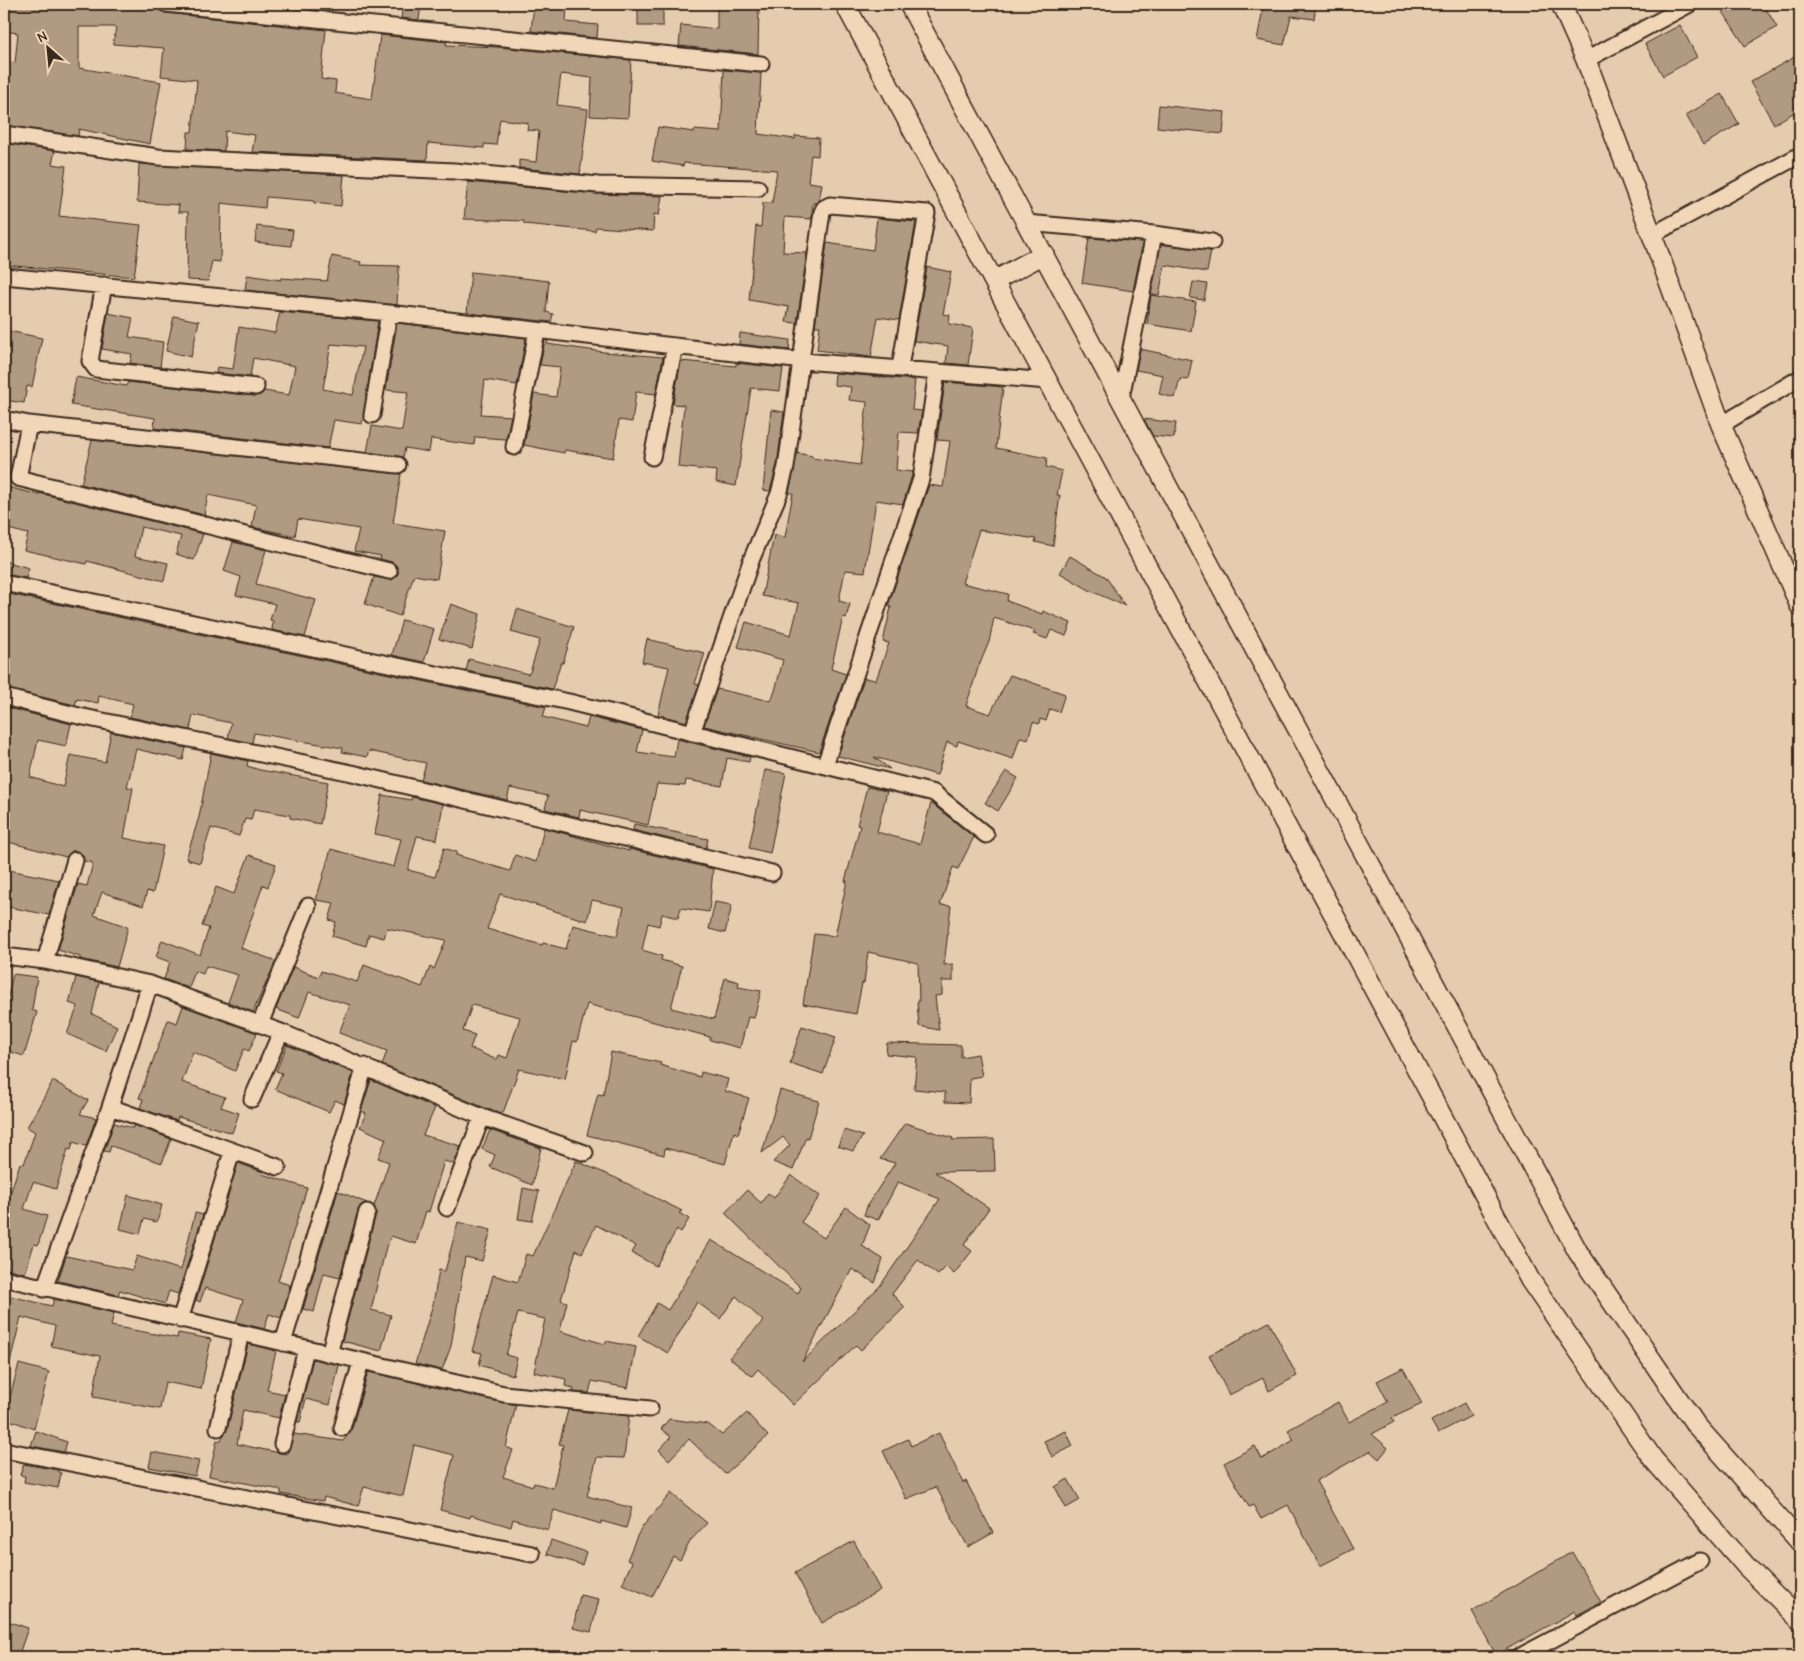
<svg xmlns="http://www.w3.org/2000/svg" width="1804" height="1661" font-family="'Comic Neue',sans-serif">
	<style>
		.building { fill: #b19a82; stroke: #3b2a1e; fill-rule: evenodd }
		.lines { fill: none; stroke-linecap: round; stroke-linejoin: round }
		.minor-casing { stroke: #3b2a1e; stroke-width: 19 }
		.tertiary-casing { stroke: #3b2a1e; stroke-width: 22 }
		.minor { stroke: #f1d6b8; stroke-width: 15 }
		.tertiary { stroke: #f1d6b8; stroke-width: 19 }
	</style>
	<rect width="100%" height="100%" fill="#e6ccaf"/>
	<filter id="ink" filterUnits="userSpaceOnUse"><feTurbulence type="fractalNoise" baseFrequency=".02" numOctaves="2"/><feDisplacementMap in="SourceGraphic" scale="10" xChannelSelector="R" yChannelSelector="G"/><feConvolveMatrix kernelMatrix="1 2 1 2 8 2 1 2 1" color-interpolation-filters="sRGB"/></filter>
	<g filter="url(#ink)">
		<!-- building -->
		<path class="building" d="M4,4H102V6L159,9L165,13L326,30L321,79L336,81L335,93L372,99L380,35L447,42L446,45L498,47L631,60L628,118L590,116L592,78L561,74L557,105L588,109L580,174L519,168V160L536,162L539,131L527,130L528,123L500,119L496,145L484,144V148L428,143L427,160L252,152L255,135L225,131L224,151L187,149L188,132H192L197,80L161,76L164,48L113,44L116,27H79V68L161,82L150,144L79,129L78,136L4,125V61L15,63L18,33L4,31Z
			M314,4H329L328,11L314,9Z
			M403,4H421L419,20L401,18Z
			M534,4H567L566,22L598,25L597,38L531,31Z
			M638,4H663V26H638Z
			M717,4H759L758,54L679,46L681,25L717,29Z
			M1264,4H1316L1314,19L1291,16L1284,45L1257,40Z
			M1718,4H1763L1777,27L1745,46Z
			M1680,25L1697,57L1663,76L1645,44Z
			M1800,54V109L1774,124L1750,82Z
			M724,70L761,73L758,134L795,139V136L819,138L818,156L811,155L808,182L822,184L819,200L816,203H813L811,219L785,217L783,252L807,253L797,323L786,322L789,307L749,300L756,226L761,227L763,203H772L777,170L684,163L683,166L652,161L658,127L694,132V130L721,132Z
			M1722,94L1739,124L1703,145L1686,115Z
			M1159,105L1225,112L1223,134L1157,127Z
			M4,143L55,151L52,164L66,166L59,216L141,225L134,277L4,265Z
			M139,164L344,175L341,206L314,203V201L266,197L265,208L221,203L220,262L212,261L208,281L187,280L188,212H178L179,205L137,202Z
			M468,182L597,194L662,196L659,215L654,214L653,231L596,227L595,231L524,224V221L464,219Z
			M877,218L916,222L899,320L878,317L871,357L817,350L820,326H815L827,243L873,250Z
			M257,226L293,230L291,246L255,242Z
			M1089,238L1143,242L1133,291L1082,283Z
			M1161,244L1211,251L1207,272L1165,265L1159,295L1151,294Z
			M332,256L361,262L360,265L399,266L397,305L245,290L247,275L281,280V278L327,281Z
			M927,267L951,272L943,314L950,315L949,324L973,328L968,365L946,363L948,346L914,341Z
			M471,272L549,281L546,312L553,314L551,322L467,313Z
			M1193,282L1207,284L1204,300L1190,298Z
			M1151,295L1196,302L1191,331L1147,324Z
			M280,312L378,321L362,424L334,420L328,448L154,428L155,418L71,405L76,377L126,386L128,382L255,396L264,391L289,395L295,366L253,358L250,377L216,373L217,367L233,369L239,327L275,333ZM331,344L363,347L353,395L323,389Z
			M108,313L133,318L129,337L163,342L160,367L130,363L132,354L102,349Z
			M174,316L199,321L191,357L166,351Z
			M397,323L526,338L517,385L485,380L481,414L511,416L506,439L475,437L474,445L431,439L429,452L405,448L403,457L367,452L372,426L402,431L408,392L386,390Z
			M4,330L42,338L32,387L27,386L24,403L4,400Z
			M740,333L790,340L789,350L739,344Z
			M545,340L548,341L547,344L604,352L663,357L656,394L636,392L632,422L619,420L613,458L565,450L564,453L524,445L534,394L556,397L560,367L540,365Z
			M1140,349L1192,360L1188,380L1180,379L1175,398L1159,394L1163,375L1136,370Z
			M681,361L736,366V363L783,368L780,391L751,388L736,486L716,482L717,471L678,467L684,405L673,404Z
			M835,373L915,380L912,410L922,411L918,433L899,432L896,470L913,472L903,504L876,500L865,572L845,570L839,601L850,604L846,618L843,617L831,669L846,674L819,752L704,726L717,689L771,701L775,691L783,660L738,647L746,622L791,635L799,603L762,596L774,535L785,537L793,493H789L797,453L812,456V458L860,465L867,402L849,400L851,387L834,385Z
			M945,382L1003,387L996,448L1047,458L1046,467L1062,471L1057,495H1060L1053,546L1035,542L1036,539L979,530L962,583L1008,594L1007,601L1042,614L1043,611L1071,623L1066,636L1051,630L1047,639L1033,634L1035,631L994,618L989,642L978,668L966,706L990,714L1010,675L1065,694L1059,712L1050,709L1046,721L1040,719L1039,724L1033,722L1028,739L1020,737L1013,759L958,741L957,746L947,742L937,775L874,757L890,769L838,756L864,678L876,680L889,643L883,642L891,607L888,606L929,485L943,487L950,441L937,440Z
			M771,410L784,412L777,465L770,491L763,490Z
			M1144,419L1176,423L1174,438L1153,436Z
			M92,440L401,474L393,523L445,531L437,579L414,575L400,616L365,604L374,577L392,580L398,574V569L392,562L380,559L381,556L354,551L359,529L298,519L295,536L252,527L256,505L208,495L204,515L81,484Z
			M4,486L39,495V493L203,534L194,560L176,554L181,536L141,527L135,556L168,563L164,581L87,561L86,564L24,550L28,534L4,528Z
			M233,542L266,550L256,584L316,600L305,637L272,630L273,621L270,620L275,604L236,595L241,577L224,571Z
			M1070,556L1106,577L1125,606L1091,591L1060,573Z
			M4,561L29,568L26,578L4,574Z
			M4,593L546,707L543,717L586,728L589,717L642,730L637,752L674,757L677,739L750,757L749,762L727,758L722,786L686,780L685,786L657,784L648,825L580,810L579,817L545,809L548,796L510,788L507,800L421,780L426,763L369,751L367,757L342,752L343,748L254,733L252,743L228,738L231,723L193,715L190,730L130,717L133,704L99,696L98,703L77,699L75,705L4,688Z
			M451,604L480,614L472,649L439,639Z
			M517,609L574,627L563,663H561L552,689L466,671L469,659L528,674L530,672L540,640L511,632Z
			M402,620L434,629L424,662L392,655Z
			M647,639L705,653L695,684L699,685L686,722L658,715L669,667L642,662Z
			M4,707L71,724L66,746L38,740L30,777L63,787L70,755L105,762L111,732L186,748L183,760L136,749L127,787L133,788L124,838L163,846L153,893L147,891L143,906L102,892L94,915L128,927L117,967L80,959V957L58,950L78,884L87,886L93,863L84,861L82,854L77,851H72L66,857L4,841L8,821L4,820V795L8,780L4,779Z
			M211,753L248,761L247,766L260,770L328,782L320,824L290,818V815L254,809L251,820L245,819L239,836L211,828L200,863L186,859L199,817Z
			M765,770L786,773L770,853L749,848Z
			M1006,771L1018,778L998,811L985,803Z
			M867,787L887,791L877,832L920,844L931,803L974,837L958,869L953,867L940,905L951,906L944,965L953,964V981H942V995L935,996L939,1030L919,1026L917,1002H919L918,963L868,952L864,983H862L856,1014L803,1004L814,934L835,936L847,881H845L860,826L857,825Z
			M382,795L411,800L412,797L443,804L437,840L417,836L408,870L435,877L444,848L457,852L456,855L510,871L515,855L536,862L544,828L629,851V849L713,869L709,912L681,908L678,918L662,914L659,926L648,923L642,950L662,956L661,960L682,966L671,1008L714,1019L725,978L739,982L738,987L761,991L754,1018L748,1017L740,1048L710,1040V1037L587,1004L577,1042L573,1041L565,1079L519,1069L503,1113L485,1108L382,1065L387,1051L339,1033L350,1005L309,992L299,1018L276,1009L293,967L319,977L321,971L357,982L364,965L422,987L430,967L434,969L446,940L387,928L384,938L369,934L366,946L332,936L336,922L329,920L334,903L316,900L331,849L394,867L401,839L375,834ZM500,894L587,921L592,900L624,907L617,936L573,925L566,949L543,943L542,945L487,929ZM472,1005L520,1017L507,1058L499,1055L497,1060L470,1048L475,1035L463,1031Z
			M634,824L708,839L706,848L633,830Z
			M249,855L276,864L268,887L263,885L241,948L276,961L253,1012L228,1002L238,975L206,966L203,974L195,971L189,988L164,979L170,962L156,957L162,940L200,955L209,928L202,926L216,887L234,894Z
			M4,869L59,880L49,915L4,906Z
			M715,902L732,905L725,933L709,929Z
			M13,974L37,977L32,1010L37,1012L24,1056L4,1050V1014Z
			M76,977L99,982L92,1014L117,1026L106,1051L67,1034L78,1006L69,1003Z
			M183,1006L257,1033L249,1051L244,1049L235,1071L193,1052L182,1082L225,1097L221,1107L239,1113L232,1133L178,1117L177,1121L140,1108L143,1099L139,1098L168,1020L177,1023Z
			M802,1026L836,1037L823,1074L790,1063Z
			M887,1043L961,1045V1057L978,1054L982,1076L970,1078L969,1103L945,1102V1092L914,1089L917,1057L886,1054Z
			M287,1045L353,1073L344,1104L335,1100L329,1112L275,1089L282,1073L276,1071Z
			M611,1052L661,1063L660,1065L700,1077L701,1072L728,1079L725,1091L749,1098L738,1134L734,1132L725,1164L665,1148L664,1155L587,1135L598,1094L603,1095Z
			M371,1080L435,1108L423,1135L461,1146L454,1164L444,1161L429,1212L426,1211L416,1244L391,1236L386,1247L371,1310L391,1315L381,1351L342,1341L376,1214L374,1206L389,1162L378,1158L386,1139L360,1127L366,1113L361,1111Z
			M53,1081L88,1100L80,1114L96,1118L86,1146L73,1142L71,1150L68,1149L56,1189L33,1182L24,1209L47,1216L38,1245L34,1244L25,1273L4,1268V1213L20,1163L24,1164L35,1132L27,1127Z
			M780,1090L819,1101L808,1138L806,1137L793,1170L773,1162L790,1145L783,1137L762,1153Z
			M114,1123L133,1128L134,1125L171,1139L162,1163L111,1146L109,1152L104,1151Z
			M905,1123L953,1138L952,1140L994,1139L995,1171L935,1172L989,1208L964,1245L972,1251L954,1274L946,1267L938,1275L918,1260L892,1294L905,1307L861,1350L856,1345L793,1405L758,1369L752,1376L729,1358L763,1321L736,1296L720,1319L697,1302L668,1353L638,1336L657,1303L668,1310L711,1240L798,1293L801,1288L725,1213L747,1190L761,1203L768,1193L774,1198L791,1175L820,1196L801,1222L824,1238L846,1207L870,1225L862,1246L883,1259L875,1283L852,1269L802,1362L880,1286L940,1199L898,1182L878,1220L864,1215L868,1204L895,1163L880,1159Z
			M490,1130L541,1148L532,1185L490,1167L495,1155L482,1149Z
			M844,1130L863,1136L853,1151L838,1146Z
			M576,1161L616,1178L682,1211L679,1213L689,1219L681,1232L677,1229L656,1266L632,1253L636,1246L596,1225L582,1253L576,1250L561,1300L567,1302L560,1331L605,1344L606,1341L636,1347L628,1388L592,1381L589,1393L573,1392L574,1388L565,1386L566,1379L534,1372L545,1319L518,1313L506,1355L517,1358L513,1375L479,1365L482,1353L472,1351L493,1275L518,1282L526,1254L533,1256Z
			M238,1163L263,1172L262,1174L307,1188L278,1281L290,1285L281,1318L269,1314L264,1329L236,1322L243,1300L205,1288L200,1302L196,1300Z
			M523,1188L539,1191L532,1221L518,1219Z
			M338,1191L367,1203L361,1205L358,1210L340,1277L324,1273L314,1312L303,1309Z
			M128,1195L162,1205L157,1222L144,1219L140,1234L120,1229Z
			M195,1213L203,1215L178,1294L169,1291L165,1304L120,1290L118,1295L58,1281L66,1256L132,1270L137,1256L181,1270Z
			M458,1222L491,1230L482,1261L465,1257L451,1346L442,1370L415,1364L433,1304L439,1270L445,1271Z
			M10,1296L52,1306L54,1299L114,1313L111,1326L177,1338L178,1333L211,1339L201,1389L165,1382L160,1409L93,1397L100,1356L51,1346L55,1326L21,1317L9,1366L4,1365V1320Z
			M1269,1322L1297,1376L1269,1391L1263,1378L1229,1395L1209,1355L1242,1339L1241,1337Z
			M248,1344L276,1351L267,1390L285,1394L279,1418L243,1410L237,1444L280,1453L287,1454L294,1434L343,1441L351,1431L368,1372L516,1405L506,1447L513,1450L503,1477L533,1486L534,1483L553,1488L563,1445L559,1444L568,1410L629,1416L624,1458L597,1457L587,1496L632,1508L626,1528L601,1521V1524L554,1510L548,1530L513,1519L511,1527L471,1515L470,1518L440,1510L454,1455L414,1445L403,1496L364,1487L358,1506L324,1497L323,1501L281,1494V1490L209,1476L217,1440L220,1441L227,1430Z
			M313,1359L339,1365L330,1405L306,1399L300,1422H297Z
			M19,1364L49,1372L34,1429L4,1418Z
			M1403,1368L1422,1404L1392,1418L1394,1422L1372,1434L1388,1448L1379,1459L1370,1451L1316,1481L1353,1549L1320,1566L1288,1505L1261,1519L1253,1505L1249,1507L1224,1463L1255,1446L1262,1459L1294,1440L1288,1430L1338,1402L1349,1422L1388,1402L1377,1381Z
			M1464,1403L1471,1416L1438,1433L1431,1421Z
			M747,1413L768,1436L725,1474L689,1439L669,1460L659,1450L671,1437L661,1429L669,1419L708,1424L722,1435Z
			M36,1431L67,1442L64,1452L31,1446Z
			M1066,1431L1073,1446L1052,1457L1044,1441Z
			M939,1433L963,1483L966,1481L993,1533L968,1547L936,1487L906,1499L883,1451L908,1439L911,1446Z
			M152,1452L199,1461L195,1476L149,1467Z
			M24,1464L58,1470V1472L61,1473L58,1488L24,1482L25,1476L20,1475Z
			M1068,1479L1080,1500L1066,1508L1055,1487Z
			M671,1493L707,1523L691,1540L680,1560L673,1556L652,1597L622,1584L632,1562L627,1560L637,1536L643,1526Z
			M551,1540L586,1552L582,1565L547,1554Z
			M854,1541L880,1590L822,1623L795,1573Z
			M1572,1552L1601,1602L1577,1615L1575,1611L1496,1655L1472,1611Z
			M580,1595L599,1599L591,1632L573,1628Z
			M4,1620L28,1628L18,1657H4Z"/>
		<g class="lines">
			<defs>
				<path id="minor" d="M166,4L761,64
					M1586,60L1690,4
					M4,134L158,157L454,171L598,185L758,188
					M1026,223L1154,234L1212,242
					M1652,235L1800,155
					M4,276L389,313L803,361L1048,381
					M104,285L90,361L96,369L256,387
					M1121,398L1154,234
					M372,415L389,313
					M4,419L29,424L398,465
					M29,424L18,478L389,571
					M1721,425L1800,378
					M514,447L537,331
					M652,457L675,346
					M4,583L569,702L934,793L986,835
					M4,697L79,716L352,773L772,873
					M692,733L752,558L779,494L786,467L822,212L824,208L830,205L927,213L900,367
					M825,765L921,479L937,372
					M4,956L45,961L150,984L281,1032L482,1117L585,1153
					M45,961L75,860
					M260,1024L308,906
					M252,1099L281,1032
					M110,1107L278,1167
					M447,1208L482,1117
					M4,1278L504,1394L650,1409
					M44,1289L110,1107L150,984
					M180,1320L232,1152
					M283,1343L365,1066
					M329,1354L367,1212
					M218,1428L241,1334
					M342,1428L361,1362
					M282,1444L306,1349
					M4,1450L532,1554
					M1519,1657L1700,1561"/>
				<path id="tertiary" d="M845,4L1530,1280L1653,1459L1746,1566L1800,1620
					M909,4L1578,1252L1696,1425L1800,1542
					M1561,4L1586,60L1652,235L1721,425L1800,606
					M994,281L1044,254"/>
			</defs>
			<!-- minor casing -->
			<use href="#minor" class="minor-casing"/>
			<!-- tertiary casing -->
			<use href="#tertiary" class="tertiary-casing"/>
			<!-- minor -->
			<use href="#minor" class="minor"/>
			<!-- tertiary -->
			<use href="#tertiary" class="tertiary"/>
		</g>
	</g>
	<!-- margin -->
	<rect width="1804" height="1661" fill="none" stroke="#f1d6b8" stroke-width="20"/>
	<rect x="10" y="10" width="1784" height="1641" fill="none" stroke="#3b2a1e" stroke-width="2" filter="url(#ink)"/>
	<!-- north arrow -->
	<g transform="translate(48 48) rotate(333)" stroke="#f1d6b8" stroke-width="4" paint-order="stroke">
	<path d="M0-4L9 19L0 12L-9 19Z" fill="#3b2a1e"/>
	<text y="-8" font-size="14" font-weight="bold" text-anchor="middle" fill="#3b2a1e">N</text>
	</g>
</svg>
